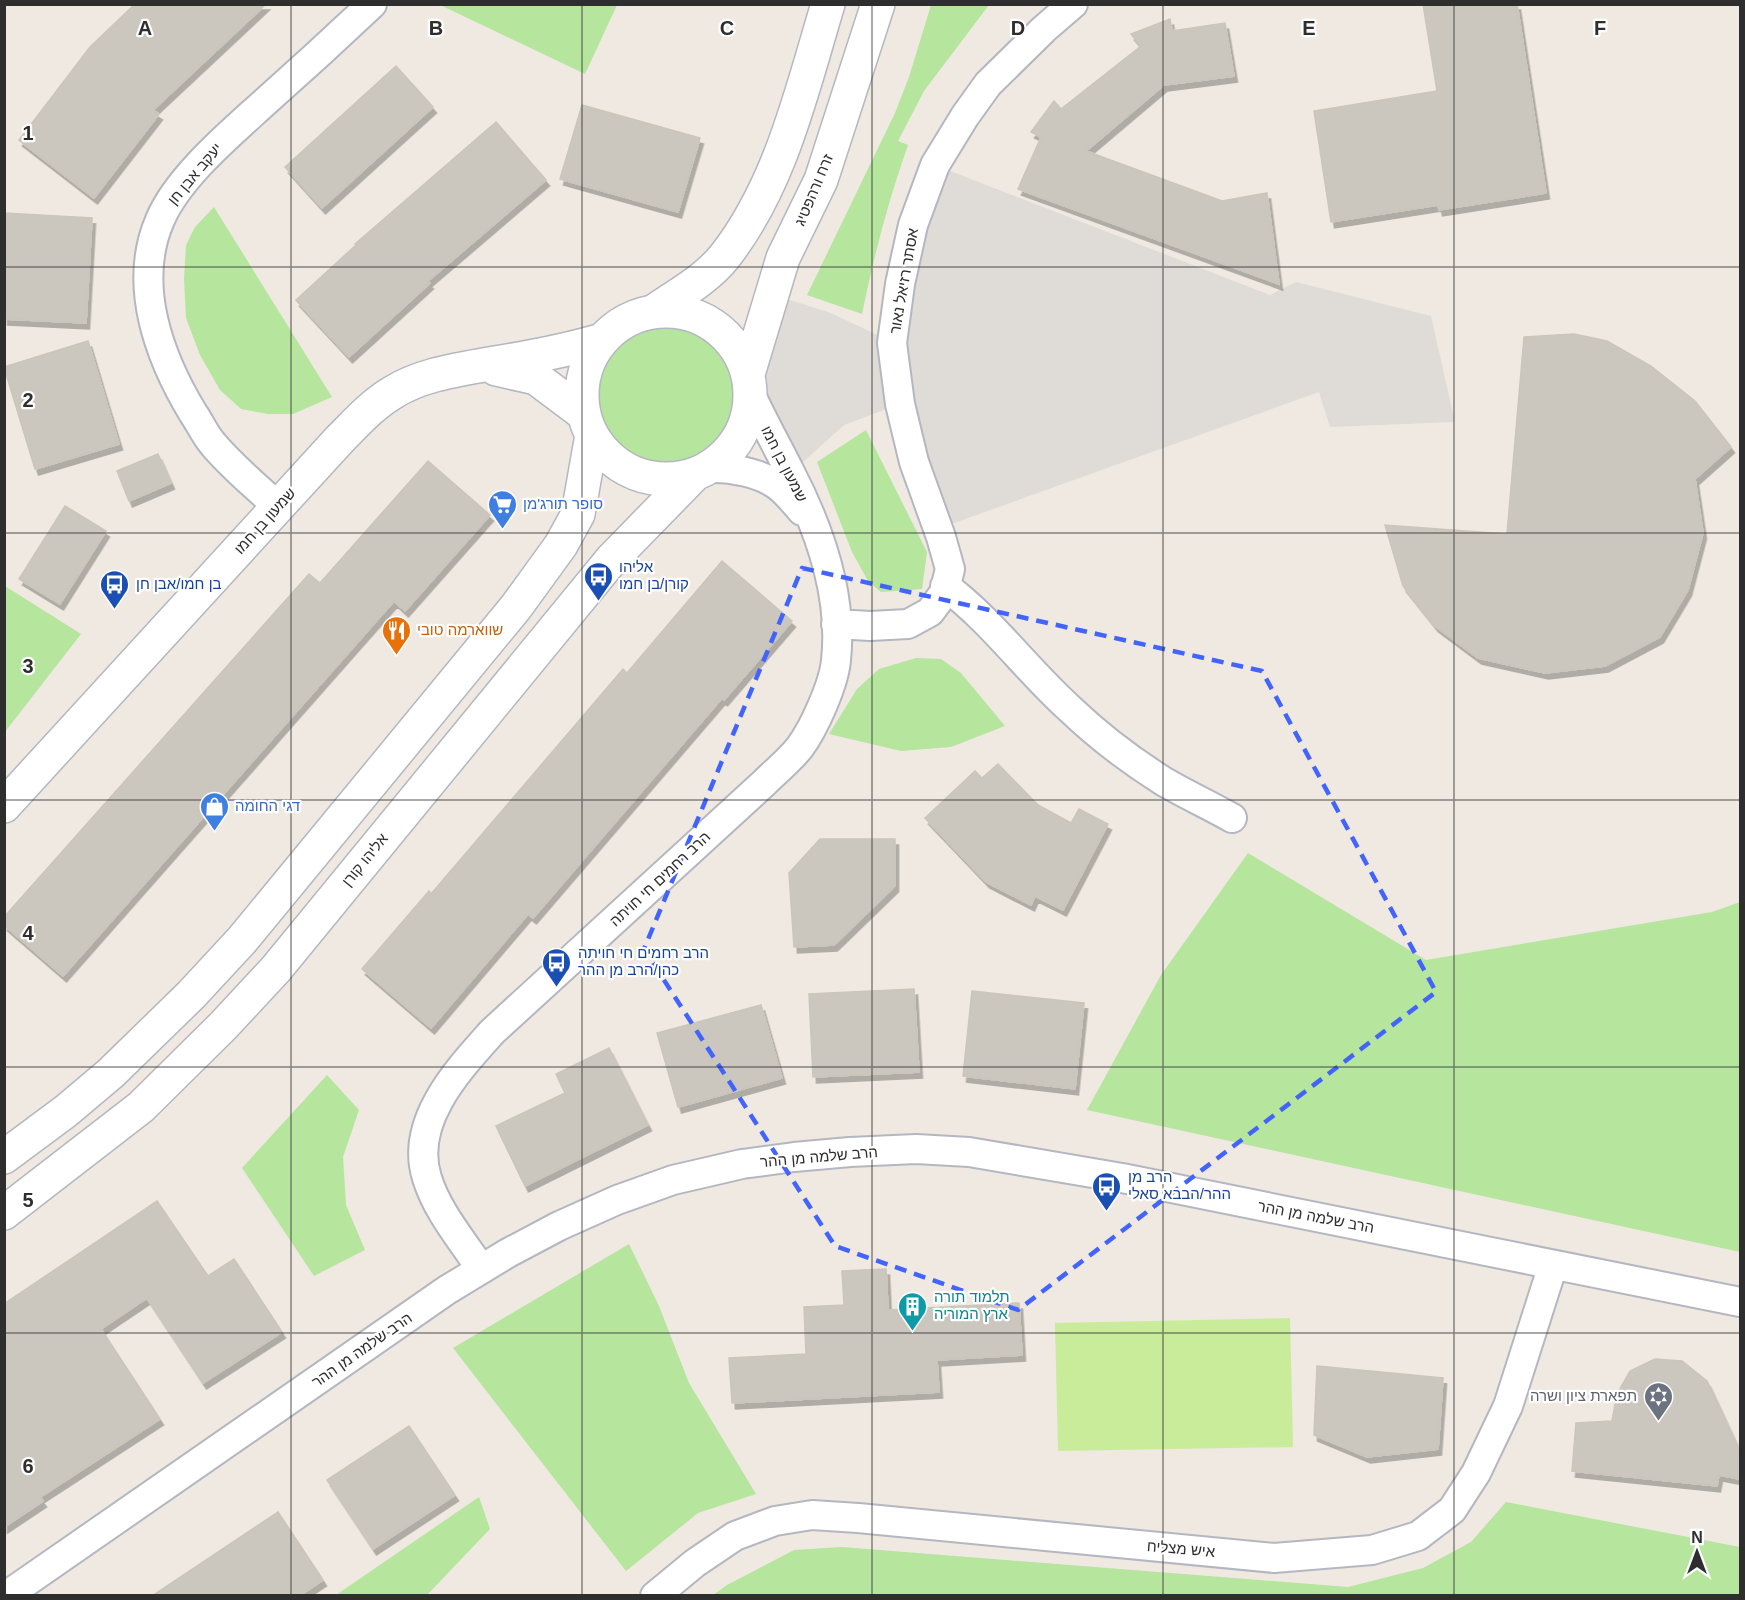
<svg xmlns="http://www.w3.org/2000/svg" width="1745" height="1600" font-family="Arial,'Noto Sans Hebrew',sans-serif">
	<style>
		.green { fill: #b6e59e }
		.pitch { fill: #c9ec9a }
		.plaza { fill: #dfdcd8 }
		.building { fill: #cbc7bf; stroke: #cbc5ba; stroke-width: 1.5; filter: url(#shadow) }
		.lines { fill: none; stroke-linecap: round; stroke-linejoin: round }
		.street-casing { stroke: #b4b7c1; stroke-width: 32 }
		.secondary-casing { stroke: #b4b7c1; stroke-width: 36 }
		.street { stroke: #fff; stroke-width: 28 }
		.secondary { stroke: #fff; stroke-width: 33 }
		.marked { fill: none; stroke: #4264fb; stroke-width: 4.5; stroke-dasharray: 12 8; stroke-linejoin: round }
		.grid { fill: none; stroke: #2e2e2e; stroke-width: 1.5; stroke-opacity: 0.55 }
		.labels { text-anchor: middle; stroke-width: 4.5; stroke-linejoin: round; paint-order: stroke }
		.street-label { font-size: 15px; fill: #2e2e2e; stroke: #fff }
		.shop-label { font-size: 15px; fill: #366cbe; stroke: #fff; text-anchor: start }
		.transit-label { font-size: 15px; fill: #164399; stroke: #fff; text-anchor: start }
		.food-label { font-size: 15px; fill: #c56008; stroke: #fff; text-anchor: start }
		.culture-label { font-size: 15px; fill: #0d838f; stroke: #fff; text-anchor: start }
		.worship-label { font-size: 15px; fill: #5b616d; stroke: #fff; text-anchor: end }
		.grid-label { font-size: 20px; text-anchor: middle; font-weight: bold; fill: #2e2e2e; stroke: #fff; stroke-width: 4.5; stroke-linejoin: round; paint-order: stroke }
	</style>
	<defs>
		<filter id="shadow"><feDropShadow dx="3.5" dy="6" stdDeviation="0" flood-color="#0004"/></filter>
	</defs>
	<rect width="100%" height="100%" fill="#efe9e1"/>
	<!-- green -->
	<path class="green" d="M440,5H617L585,74Z
		M931,5H989L924,91L898,141L908,145C888,201 874,256 862,314L807,295L895,113L909,77Z
		M214,207L332,397L293,414H268L241,409L220,390L200,355L186,318L184,279L186,245L195,227Z
		M597 395a69 69 0 1 1 138 0a69 69 0 1 1-138 0Z
		M866,430L927,552L922,589L881,592L868,581L852,552L817,462Z
		M5,586L81,634L5,732Z
		M916,658L941,659L961,673L1005,726L951,747L901,751L829,734L857,689L879,669Z
		M1248,853L1426,960L1712,912L1740,902V1252L1087,1110L1161,975Z
		M327,1075L359,1110L343,1157L346,1205L365,1250L314,1276L242,1168Z
		M629,1244L659,1306L689,1383L756,1494L698,1513L626,1571L453,1348Z
		M479,1497L490,1529L427,1595H336Z
		M1506,1502L1740,1547V1595H713L727,1585L794,1550L842,1547L1348,1587L1423,1568L1471,1542Z"/>
	<!-- pitch -->
	<path class="pitch" d="M1290,1318L1293,1447L1058,1451L1055,1323Z"/>
	<!-- plaza -->
	<path class="plaza" d="M935,165L1270,295L1296,282L1431,316L1455,422L1330,427L1319,392L946,526L900,404L844,425L791,473L751,395L771,294L831,313L892,342Z"/>
	<!-- building -->
	<path class="building" d="M135,4H266L153,110L159,114L94,198L19,140L90,47Z
		M1423,4H1517L1546,193L1439,210L1438,205L1331,222L1314,111L1437,91Z
		M1170,19L1172,31L1225,23L1234,76L1164,85L1086,151L1222,201L1267,193L1279,284L1018,189L1041,137L1031,132L1054,101L1061,109L1141,46L1131,34Z
		M396,66L433,107L322,208L285,167Z
		M582,105L700,138L678,212L560,179Z
		M496,122L546,180L428,281L430,283L349,357L296,300L356,245L355,244Z
		M4,213L92,218L86,323L4,319Z
		M1574,334L1607,341L1651,366L1695,401L1731,447L1695,479L1703,533L1688,590L1660,637L1605,666L1545,673L1478,658L1435,626L1403,586L1385,525L1507,534L1524,337Z
		M88,341L119,444L35,469L4,367Z
		M158,454L171,483L129,501L117,471Z
		M428,461L490,515L405,611L394,601L63,976L4,925V917L309,574L320,583Z
		M65,506L106,531L60,604L19,579Z
		M722,561L792,621L724,700L722,698L533,918L528,914L431,1028L362,969L429,891L431,894L623,669L627,673Z
		M998,764L1038,805L1071,823L1079,809L1108,824L1063,910L1035,896L1031,905L986,882L925,818L975,771L982,778Z
		M820,839H895V886L834,945L794,947L789,873Z
		M914,989L919,1072L813,1077L809,994Z
		M972,991L1084,1003L1075,1089L963,1076Z
		M761,1005L782,1078L678,1107L657,1033Z
		M609,1048L648,1125L525,1186L496,1126L565,1093L556,1074Z
		M157,1201L208,1276L234,1259L282,1332L203,1383L147,1298L101,1329L160,1419L40,1497L43,1501L4,1527V1304Z
		M886,1269L888,1310L1019,1303L1022,1355L937,1360L939,1392L732,1403L729,1358L806,1354L804,1307L844,1305L842,1271Z
		M1655,1359L1682,1361L1707,1381L1740,1452V1479L1719,1475L1717,1486L1572,1471L1576,1423L1612,1421L1617,1394L1630,1371Z
		M1317,1366L1443,1378L1438,1449L1367,1457L1314,1435Z
		M409,1426L455,1495L373,1549L327,1480Z
		M278,1512L323,1580L299,1596H152Z"/>
	<g class="lines">
		<defs>
			<path id="street" d="M709,468C730,467 761,473 778,486C787,493 795,503 802,511
				M278,507C256,486 232,467 213,444C205,435 200,423 193,413C159,357 132,284 160,220C178,177 231,133 265,102C301,70 337,37 372,4
				M945,586C990,619 1027,670 1069,708C1097,735 1130,760 1163,781C1185,794 1209,805 1232,818
				M836,624L870,626L908,624L930,612L944,593L950,569L941,537L914,462L900,404L892,343L900,284L913,225L935,165L965,116L988,84L1044,29L1073,4
				M481,1269C462,1240 437,1211 427,1178C409,1122 458,1070 492,1032L764,783C776,771 790,760 800,747C814,728 834,684 836,660C843,596 819,528 790,472C777,446 763,421 751,395
				M6,1596L447,1290L508,1253L559,1226L617,1200L673,1180L742,1164L794,1157L850,1152L916,1149L969,1152L1122,1178L1740,1302
				M655,1596L695,1563L735,1536L775,1521L812,1515L858,1518L1274,1558L1372,1550L1418,1536L1452,1510L1476,1473L1508,1406L1553,1265"/>
			<path id="secondary" d="M582 395a84 84 0 1 1 168 0a84 84 0 1 1-168 0Z
				M653,312C677,295 706,280 725,256C781,184 802,90 828,4
				M496,369L536,378L584,414
				M748,374L783,258L821,180L878,4
				M4,806L340,439C356,423 372,405 392,393C420,375 456,370 489,364C527,358 565,351 602,340
				M4,1157L66,1111L111,1073L191,995L242,940L516,607L561,545L578,514L592,435
				M4,1213L141,1107L223,1026L276,969L612,559L694,475"/>
		</defs>
		<!-- street casing -->
		<use href="#street" class="street-casing"/>
		<!-- secondary casing -->
		<use href="#secondary" class="secondary-casing"/>
		<!-- street -->
		<use href="#street" class="street"/>
		<!-- secondary -->
		<use href="#secondary" class="secondary"/>
	</g>
	<!-- marked area -->
	<path class="marked" d="M802,568L1262,671L1436,992L1018,1310L835,1246L644,949Z"/>
	<!-- grid -->
	<path class="grid" d="M291,4V1596M582,4V1596M872,4V1596M1163,4V1596M1454,4V1596M4,267H1740M4,533H1740M4,800H1740M4,1067H1740M4,1333H1740"/>
	<!-- icons -->
	<defs>
		<symbol id="supermarket-pin" viewBox="-11 -11 22 30"><path d="M0 17L-7.5 6A9.5 9.5 0 1 1 7.5 6Z" fill="#3f7fe0" stroke="#fff"/><path d="M-6-5.5h2.5l.6 2H6L4.5 2H-2.5L-4.4-4H-6ZM-1.5 3.2a1.3 1.3 0 1 0 .1 0ZM3 3.2a1.3 1.3 0 1 0 .1 0Z" fill="#fff"/></symbol>
		<symbol id="bus-pin" viewBox="-11 -11 22 30"><path d="M0 17L-7.5 6A9.5 9.5 0 1 1 7.5 6Z" fill="#1a4fb4" stroke="#fff"/><path d="M-5-6H5V4H4V6H2V4H-2V6H-4V4H-5ZM-3.5-4V0h7V-4ZM-3.5 1.2v1.5H-2V1.2ZM2 1.2v1.5H3.5V1.2Z" fill="#fff"/></symbol>
		<symbol id="restaurant-pin" viewBox="-11 -11 22 30"><path d="M0 17L-7.5 6A9.5 9.5 0 1 1 7.5 6Z" fill="#e8710a" stroke="#fff"/><path d="M-5-6h1v4h1v-4h1v4h1v-4h1v5L-1.5 .5V6h-2V.5L-5-1ZM5-6V6H3V1.5H1.5Q1.5-4 5-6Z" fill="#fff"/></symbol>
		<symbol id="shop-pin" viewBox="-11 -11 22 30"><path d="M0 17L-7.5 6A9.5 9.5 0 1 1 7.5 6Z" fill="#3f7fe0" stroke="#fff"/><path d="M-5-2.5h2.3a2.7 3.5 0 0 1 5.4 0H5L5.5 6h-11ZM-1.5-2.5h3a1.5 2.3 0 0 0-3 0Z" fill="#fff"/></symbol>
		<symbol id="building-pin" viewBox="-11 -11 22 30"><path d="M0 17L-7.5 6A9.5 9.5 0 1 1 7.5 6Z" fill="#0f9aa8" stroke="#fff"/><path d="M-4-6H4V6H1V3H-1V6H-4ZM-2.5-4.3h1.7v1.8h-1.7ZM.8-4.3h1.7v1.8H.8ZM-2.5-1h1.7V.8h-1.7ZM.8-1h1.7V.8H.8Z" fill="#fff"/></symbol>
		<symbol id="synagogue-pin" viewBox="-11 -11 22 30"><path d="M0 17L-7.5 6A9.5 9.5 0 1 1 7.5 6Z" fill="#6b7280" stroke="#fff"/><path d="M0-6.5L5.6 3.2H-5.6ZM0 6.5L5.6-3.2H-5.6Z" fill="#fff"/></symbol>
	</defs>
	<g fill-rule="evenodd">
		<use href="#supermarket-pin" x="486" y="488" width="33" height="45"/>
		<use href="#bus-pin" x="582" y="560" width="33" height="45"/>
		<use href="#bus-pin" x="98" y="568" width="33" height="45"/>
		<use href="#restaurant-pin" x="380" y="614" width="33" height="45"/>
		<use href="#shop-pin" x="198" y="790" width="33" height="45"/>
		<use href="#bus-pin" x="540" y="946" width="33" height="45"/>
		<use href="#bus-pin" x="1090" y="1170" width="33" height="45"/>
		<use href="#building-pin" x="896" y="1290" width="33" height="45"/>
		<use href="#synagogue-pin" x="1642" y="1380" width="33" height="45"/>
	</g>
	<g class="labels">
		<!-- street labels -->
		<g class="street-label">
			<text transform="translate(195 174) rotate(-50)" y="5">יעקב אבן חן</text>
			<text transform="translate(814 190) rotate(-67)" y="5">זרח ורהפטיג</text>
			<text transform="translate(904 281) rotate(-80)" y="5">אסתר רזיאל נאור</text>
			<text transform="translate(784 464) rotate(63)" y="5">שמעון בן חמו</text>
			<text transform="translate(265 521) rotate(-48)" y="5">שמעון בן חמו</text>
			<text transform="translate(365 860) rotate(-51)" y="5">אליהו קורן</text>
			<text transform="translate(660 879) rotate(-43)" y="5">הרב רחמים חי חויתה</text>
			<text transform="translate(819 1157) rotate(-5)" y="5">הרב שלמה מן ההר</text>
			<text transform="translate(1316 1217) rotate(11)" y="5">הרב שלמה מן ההר</text>
			<text transform="translate(362 1350) rotate(-35)" y="5">הרב שלמה מן ההר</text>
			<text transform="translate(1181 1549) rotate(5)" y="5">איש מצליח</text>
		</g>
		<!-- shop labels -->
		<g class="shop-label">
			<text x="523" y="509">סופר תורג'מן</text>
			<text x="235" y="811">דגי החומה</text>
		</g>
		<!-- transit labels -->
		<g class="transit-label">
			<text x="619" y="572">אליהו<tspan x="619" dy="17">קורן/בן חמו</tspan></text>
			<text x="136" y="589">בן חמו/אבן חן</text>
			<text x="578" y="958">הרב רחמים חי חויתה<tspan x="578" dy="17">כהן/הרב מן ההר</tspan></text>
			<text x="1128" y="1182">הרב מן<tspan x="1128" dy="17">ההר/הבבא סאלי</tspan></text>
		</g>
		<!-- food labels -->
		<g class="food-label">
			<text x="417" y="635">שווארמה טובי</text>
		</g>
		<!-- culture labels -->
		<g class="culture-label">
			<text x="934" y="1302">תלמוד תורה<tspan x="934" dy="17">ארץ המוריה</tspan></text>
		</g>
		<!-- worship labels -->
		<g class="worship-label">
			<text x="1637" y="1401">תפארת ציון ושרה</text>
		</g>
	</g>
	<g class="grid-label">
		<text x="145" y="35">A</text>
		<text x="436" y="35">B</text>
		<text x="727" y="35">C</text>
		<text x="1018" y="35">D</text>
		<text x="1309" y="35">E</text>
		<text x="1600" y="35">F</text>
		<text x="28" y="140">1</text>
		<text x="28" y="407">2</text>
		<text x="28" y="673">3</text>
		<text x="28" y="940">4</text>
		<text x="28" y="1207">5</text>
		<text x="28" y="1473">6</text>
	</g>
	<!-- border -->
	<rect width="1745" height="1600" fill="none" stroke="#2e2e2e" stroke-width="12"/>
	<!-- north arrow -->
	<g transform="translate(1697 1552)" stroke="#ffffff" stroke-width="4.5" paint-order="stroke">
	<path d="M0-4.5L10 22L0 15L-10 22Z" fill="#2e2e2e"/>
	<text y="-9" font-size="16" font-weight="bold" text-anchor="middle" fill="#2e2e2e">N</text>
	</g>
</svg>
